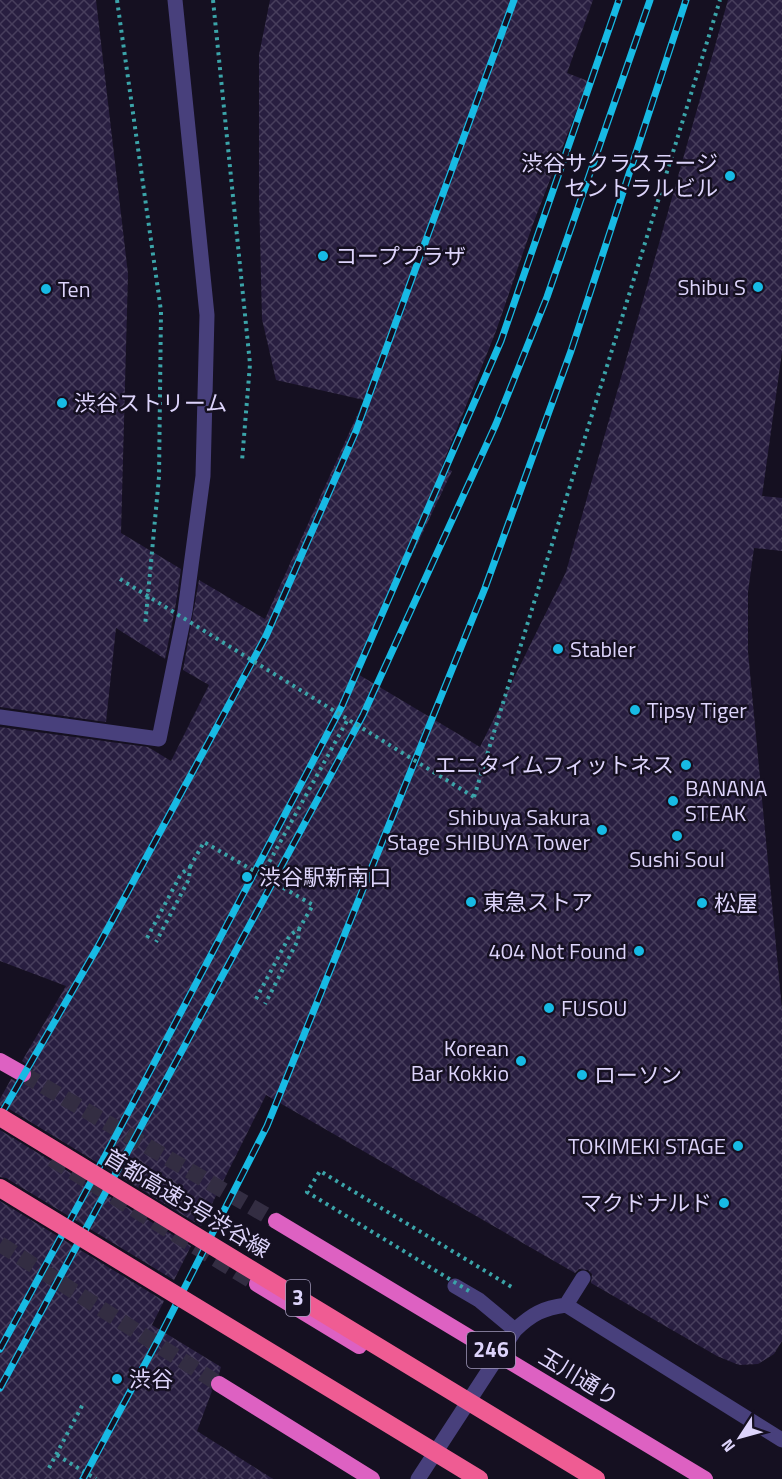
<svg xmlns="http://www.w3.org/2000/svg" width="782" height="1479" font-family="'Titillium Web','Noto Sans JP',sans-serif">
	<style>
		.building { fill: url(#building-cross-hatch) }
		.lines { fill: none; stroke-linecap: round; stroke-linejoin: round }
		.trunk-tunnel { stroke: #332d42; stroke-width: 16; stroke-dasharray: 16 8; stroke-linecap: butt }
		.path { stroke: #3ba4a9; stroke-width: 4; stroke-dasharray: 3 4.5; stroke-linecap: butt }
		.pedestrian { stroke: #48407c; stroke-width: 15 }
		.minor { stroke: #48407c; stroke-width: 15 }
		.trunk { stroke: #dd61c2; stroke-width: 16 }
		.rail-casing { stroke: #17bae4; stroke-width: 7 }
		.rail { stroke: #151021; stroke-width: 4.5; stroke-dasharray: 14; stroke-linecap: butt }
		.path-bridge { stroke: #3ba4a9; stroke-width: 4; stroke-dasharray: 3 4.5; stroke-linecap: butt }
		.pedestrian-bridge { stroke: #48407c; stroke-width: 15 }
		.motorway-bridge { stroke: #ef5c93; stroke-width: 18 }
		.poi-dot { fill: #17bae4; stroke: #151021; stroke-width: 2 }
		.labels { text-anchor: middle; stroke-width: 5; stroke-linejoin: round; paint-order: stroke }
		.shield { fill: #151021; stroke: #a199ba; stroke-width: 1.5 }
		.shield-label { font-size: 21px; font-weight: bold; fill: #ddd4fb }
		.poi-label { font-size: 22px; fill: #ddd4fb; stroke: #151021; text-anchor: start }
		.street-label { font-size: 22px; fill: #ddd4fb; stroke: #151021 }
	</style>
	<defs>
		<pattern id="building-cross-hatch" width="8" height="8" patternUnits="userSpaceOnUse" patternTransform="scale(1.5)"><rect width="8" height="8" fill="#281e40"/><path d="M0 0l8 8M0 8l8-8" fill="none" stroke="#473e5c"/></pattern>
	</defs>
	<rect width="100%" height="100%" fill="#151021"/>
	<!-- building -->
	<path class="building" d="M0,0H96L128,274L121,533L181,569L175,609L165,659L116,628L106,722L0,707Z
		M270,0H593L567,73L588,81L533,224L496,331L442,466L452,471L356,673L480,747L566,572L728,0H782V352L762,496L782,498V551L754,548L748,592V652L782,1009V1341L774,1354L758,1364L739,1365L717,1356L591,1283L592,1274L588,1270L579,1269L575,1273L266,1095L201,1226L6,1107L0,1106V1099L11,1079L24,1084L32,1079V1068L22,1061L66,986L0,961V727L148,747L171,761L209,685L183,670L199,580L265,619L364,400L276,380L262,319L259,194V55Z
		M0,1130L191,1246L174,1280L6,1178L0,1177Z
		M0,1201L164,1301L152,1325L221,1367L219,1374L210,1379L209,1384L212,1391L197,1431L273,1479H0Z"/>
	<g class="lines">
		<!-- trunk-tunnel -->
		<path class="trunk-tunnel" d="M23,1074L276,1221
			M52,1159L257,1284
			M0,1244L219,1384"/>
		<!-- path -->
		<path class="path" d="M117,0L161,311L159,477L145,626
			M213,0L250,364L242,461
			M474,797L720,0
			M262,875L348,719
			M147,938L181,874L190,867L189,879L156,942
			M256,999L290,935L299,929L298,940L265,1004
			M57,1455L96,1479
			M49,1468L83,1404"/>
		<!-- pedestrian -->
		<path class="pedestrian" d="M455,1286L479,1300L515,1330"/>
		<!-- minor -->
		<path class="minor" d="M0,717L159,739L185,611L203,476L207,315L175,0"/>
		<!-- trunk -->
		<path class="trunk" d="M0,1061L23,1074
			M276,1221L705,1479
			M257,1284L359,1346
			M219,1384L372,1479"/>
		<defs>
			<path id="rail" d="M0,1116L100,943L266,636L356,431L514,0
				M0,1349L110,1147L342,706L501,341L619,0
				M0,1388L363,715L496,424L547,297L650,0
				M83,1479L159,1338L267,1126L485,588L571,351L686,0"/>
		</defs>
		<!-- rail casing -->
		<use href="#rail" class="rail-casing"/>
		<!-- rail -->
		<use href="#rail" class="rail"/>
		<!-- path-bridge -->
		<path class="path-bridge" d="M120,579L474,797
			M190,867L204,842L313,905L299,929
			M469,1291L307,1192L320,1171L515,1289"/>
		<!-- pedestrian-bridge -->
		<path class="pedestrian-bridge" d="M566,1305L782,1440
			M418,1479L515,1330C532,1314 543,1308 566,1305L583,1278"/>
		<!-- motorway-bridge -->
		<path class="motorway-bridge" d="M0,1117L596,1479
			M0,1188L479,1479"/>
	</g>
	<!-- markers -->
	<g class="poi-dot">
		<circle cx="730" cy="176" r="6"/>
		<circle cx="323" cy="256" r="6"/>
		<circle cx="758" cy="287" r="6"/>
		<circle cx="46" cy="289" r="6"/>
		<circle cx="62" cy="403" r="6"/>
		<circle cx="558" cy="649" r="6"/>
		<circle cx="635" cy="710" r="6"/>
		<circle cx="686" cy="765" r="6"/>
		<circle cx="673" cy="801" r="6"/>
		<circle cx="602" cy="830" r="6"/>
		<circle cx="677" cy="836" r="6"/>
		<circle cx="247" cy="877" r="6"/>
		<circle cx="471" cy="902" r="6"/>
		<circle cx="702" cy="903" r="6"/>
		<circle cx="639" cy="951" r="6"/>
		<circle cx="549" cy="1008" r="6"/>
		<circle cx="521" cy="1061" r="6"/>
		<circle cx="582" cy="1075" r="6"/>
		<circle cx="738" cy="1146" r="6"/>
		<circle cx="724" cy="1203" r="6"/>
		<circle cx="117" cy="1379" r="6"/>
	</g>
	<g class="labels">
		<!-- shield labels -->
		<g class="shield">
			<rect x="286" y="1280" width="24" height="36" rx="4.5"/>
			<rect x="467" y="1332" width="48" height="36" rx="4.5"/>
		</g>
		<g class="shield-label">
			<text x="298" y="1305">3</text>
			<text x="491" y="1357">246</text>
		</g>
		<!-- poi labels -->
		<g class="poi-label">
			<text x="718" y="171" text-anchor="end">渋谷サクラステージ<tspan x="718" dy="25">セントラルビル</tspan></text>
			<text x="335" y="264">コーププラザ</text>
			<text x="746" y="295" text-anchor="end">Shibu S</text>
			<text x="58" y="297">Ten</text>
			<text x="74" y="411">渋谷ストリーム</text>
			<text x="570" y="657">Stabler</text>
			<text x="647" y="718">Tipsy Tiger</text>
			<text x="674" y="773" text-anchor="end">エニタイムフィットネス</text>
			<text x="685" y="796">BANANA<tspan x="685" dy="25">STEAK</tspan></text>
			<text x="590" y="825" text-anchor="end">Shibuya Sakura<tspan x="590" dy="25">Stage SHIBUYA Tower</tspan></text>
			<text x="677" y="867" text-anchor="middle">Sushi Soul</text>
			<text x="259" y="885">渋谷駅新南口</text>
			<text x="483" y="910">東急ストア</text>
			<text x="714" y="911">松屋</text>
			<text x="627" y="959" text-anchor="end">404 Not Found</text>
			<text x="561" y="1016">FUSOU</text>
			<text x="509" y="1056" text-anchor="end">Korean<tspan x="509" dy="25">Bar Kokkio</tspan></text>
			<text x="594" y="1083">ローソン</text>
			<text x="726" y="1154" text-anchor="end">TOKIMEKI STAGE</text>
			<text x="712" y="1211" text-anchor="end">マクドナルド</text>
			<text x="129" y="1387">渋谷</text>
		</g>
		<!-- street labels -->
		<g class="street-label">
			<text transform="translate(187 1203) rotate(31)" y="8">首都高速3号渋谷線</text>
			<text transform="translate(579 1377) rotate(31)" y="8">玉川通り</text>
		</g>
	</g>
	<!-- north arrow -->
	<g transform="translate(740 1437) rotate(234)" stroke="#151021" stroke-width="4.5" paint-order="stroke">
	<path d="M0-4.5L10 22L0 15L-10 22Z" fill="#ddd4fb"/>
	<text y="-9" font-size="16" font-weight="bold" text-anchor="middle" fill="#ddd4fb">N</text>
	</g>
</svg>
